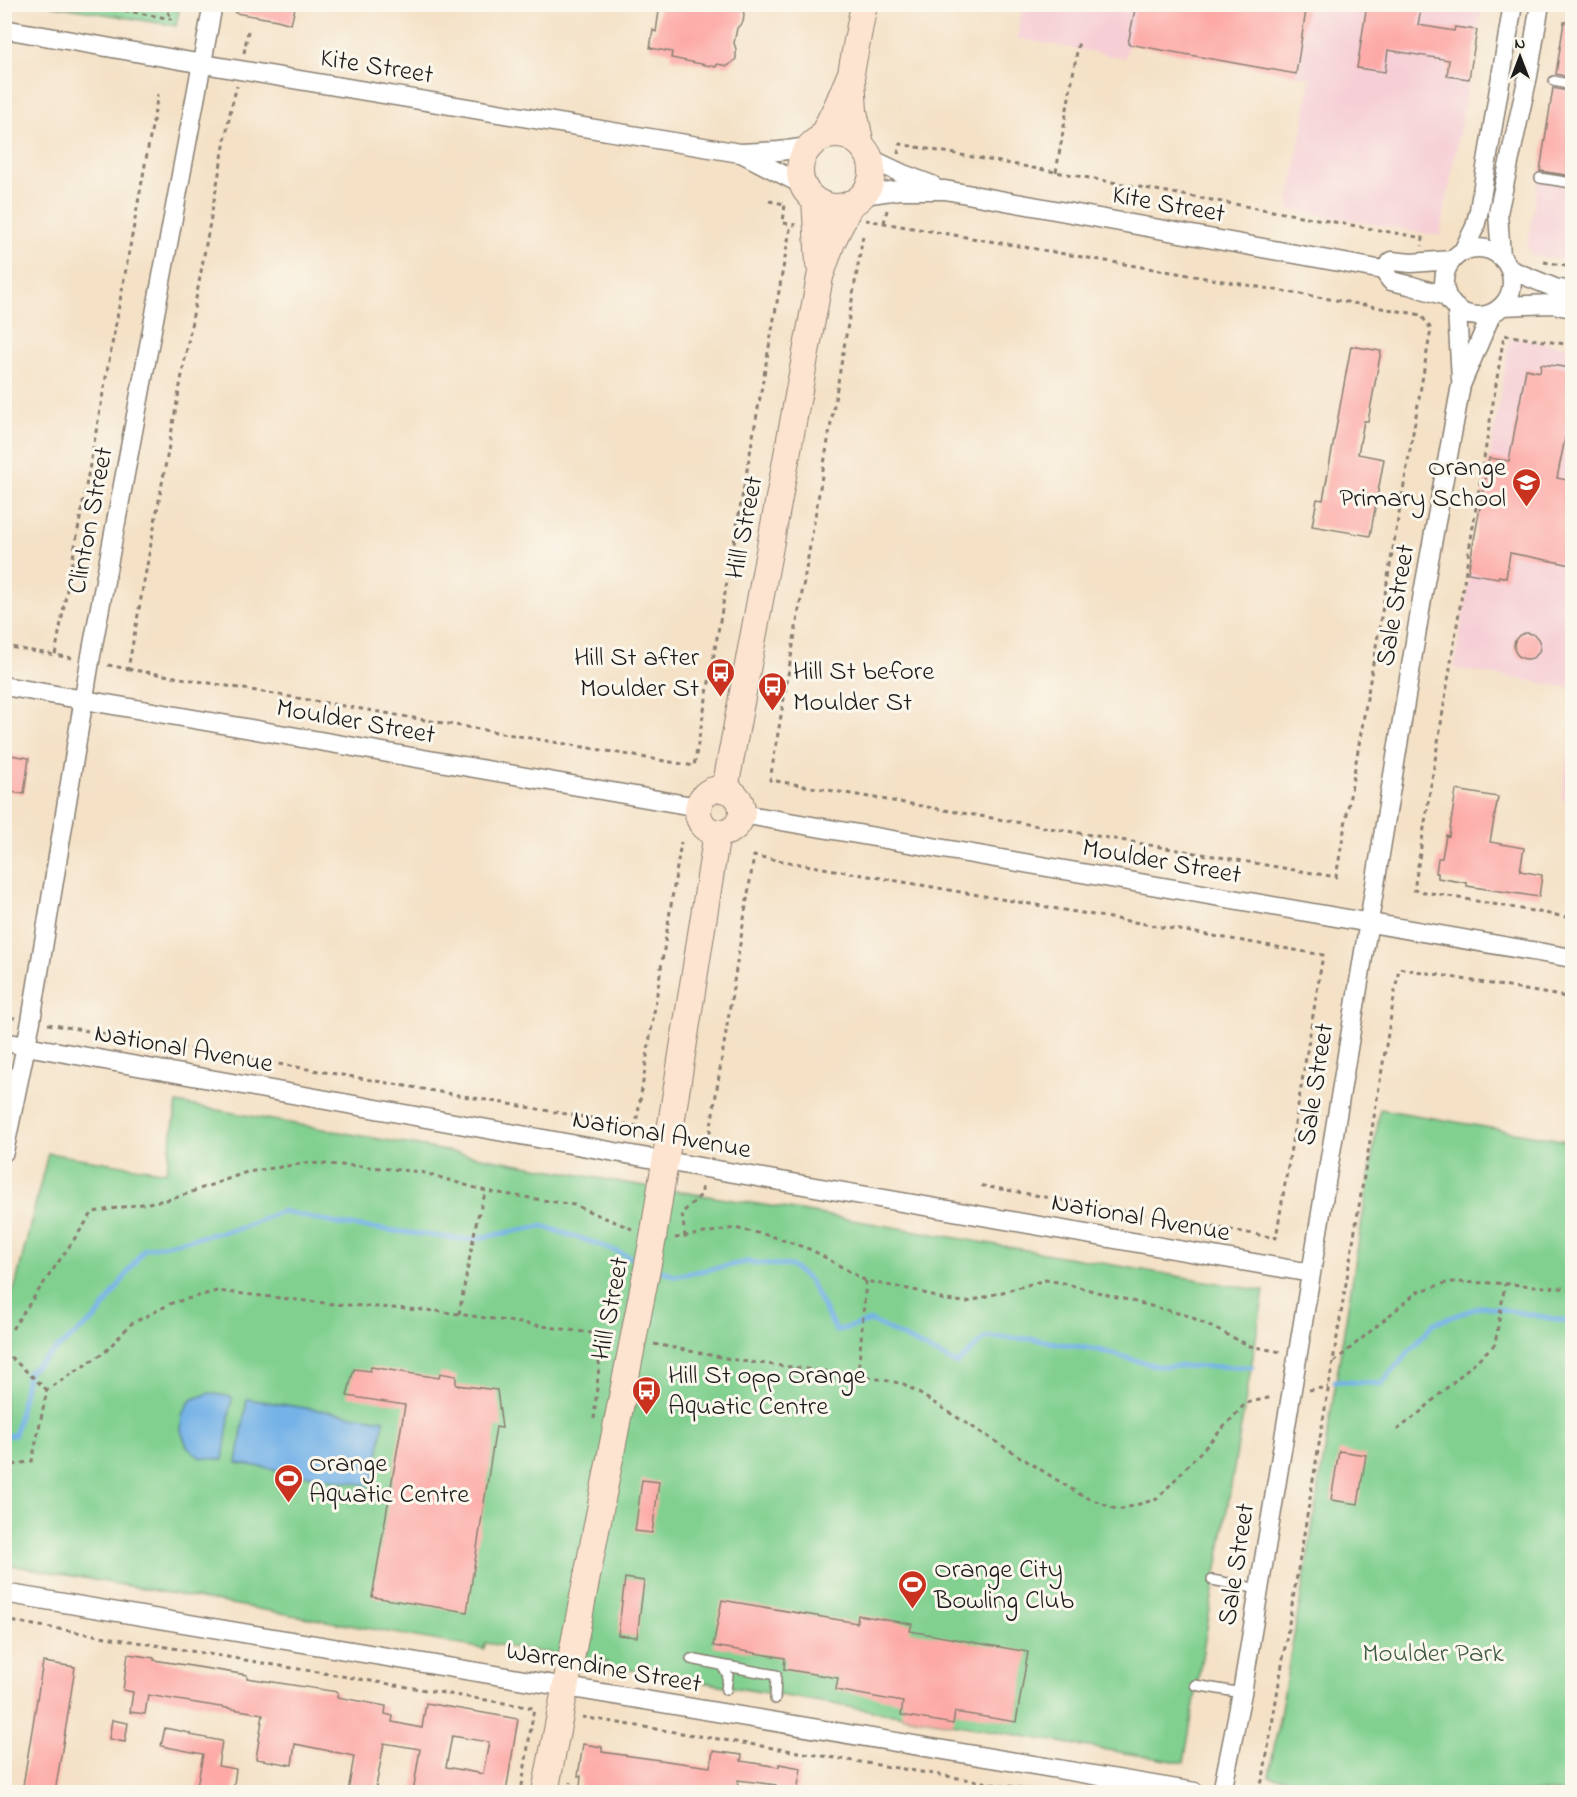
<svg xmlns="http://www.w3.org/2000/svg" width="1577" height="1797" font-family="'Indie Flower',sans-serif">
	<style>
		.built { fill: #f6cfd6 }
		.green { fill: #81d090; stroke: #4e7656; stroke-width: 1.5 }
		.water { fill: #74b2e7; stroke: #486782; stroke-width: 1.5 }
		.lines { fill: none; stroke-linecap: round; stroke-linejoin: round }
		.stream { stroke: #74b2e7; stroke-width: 5 }
		.building { fill: #fdaaa7; fill-rule: evenodd }
		.lane-casing { stroke: #887e71; stroke-width: 12 }
		.street-casing { stroke: #887e71; stroke-width: 21 }
		.secondary-casing { stroke: #887e71; stroke-width: 28 }
		.path { stroke: #887e71; stroke-width: 3; stroke-dasharray: 4.5 4.5; stroke-linecap: butt }
		.lane { stroke: #fff; stroke-width: 9 }
		.street { stroke: #fff; stroke-width: 18 }
		.secondary { stroke: #fde4d0; stroke-width: 26 }
		.labels { text-anchor: middle; stroke-width: 6; stroke-linejoin: round; paint-order: stroke }
		.street-label { font-size: 27px; fill: #1c1c1c; stroke: #fbf7ec }
		.poi-label { font-size: 27px; fill: #1c1c1c; stroke: #fbf7ec; text-anchor: start }
		.park-label { font-size: 27px; fill: #3f5b45; stroke: #fbf7ec }
	</style>
	<rect width="100%" height="100%" fill="#fbf7ec"/>
	<filter id="ink" filterUnits="userSpaceOnUse"><feTurbulence type="fractalNoise" baseFrequency=".0167" numOctaves="2"/><feDisplacementMap in="SourceGraphic" scale="12" xChannelSelector="R" yChannelSelector="G"/><feConvolveMatrix kernelMatrix="1 2 1 2 8 2 1 2 1" color-interpolation-filters="sRGB"/></filter>
	<filter id="wash" filterUnits="userSpaceOnUse"><feTurbulence type="fractalNoise" baseFrequency=".008" numOctaves="4" result="noise"/><feDisplacementMap in="SourceGraphic" scale="24" xChannelSelector="R" yChannelSelector="G"/><feGaussianBlur stdDeviation="1.35" result="paint"/><feColorMatrix in="noise" values="0 0 0 0 0 0 0 0 0 0 0 0 0 0 0 0 0 1.4 0 .05"/><feComposite in="paint" operator="in"/></filter>
	<g filter="url(#wash)">
		<rect width="100%" height="100%" fill="#f4e1c6"/>
		<!-- built -->
		<path class="built" d="M1023,5H1483L1440,236L1288,209L1311,78L1129,44L1125,58L1017,38Z
			M1567,5H1572V262L1531,255L1527,248Z
			M1510,337L1572,347V688L1454,668Z
			M1572,729V801L1561,799Z"/>
		<!-- green -->
		<path class="green" d="M50,5H180L176,26Z
			M177,1103L626,1183L783,1208L1264,1291L1184,1763L606,1666L607,1662L485,1643L484,1649L5,1564L4,1308L15,1287L48,1153L166,1172Z
			M1380,1109L1572,1142V1792H1370L1269,1776L1304,1579Z"/>
		<!-- water -->
		<path class="water" d="M209,1393L232,1397L223,1460L199,1457L187,1446L181,1431L182,1415L191,1400Z
			M247,1399L384,1420L373,1486L237,1463Z"/>
		<g class="lines">
			<!-- stream -->
			<path class="stream" d="M654,1267L675,1276L747,1262L791,1266L809,1280L836,1331L871,1321L957,1364L986,1337L1032,1339L1098,1350L1157,1366L1252,1367
				M1335,1381L1381,1384L1434,1323L1483,1306L1572,1322
				M4,1436L15,1435L28,1372L97,1317L144,1249L241,1228L282,1211L338,1224L468,1240L542,1226L595,1243L643,1262"/>
		</g>
		<g id="blocks">
			<!-- building -->
			<path class="building" d="M236,4H296L291,24L277,20L235,13Z
				M660,4H742L744,15L743,22L737,28L734,43L736,49V59L728,66L717,64L716,67L671,58L672,52L650,48L653,30L656,32Z
				M1136,4H1307L1296,74L1128,44Z
				M1367,4H1422L1418,25L1454,31L1455,27L1477,30L1469,79L1447,76L1449,60L1388,50L1385,72L1357,68Z
				M1564,22H1572V78L1556,74Z
				M1553,88L1572,92V176L1540,171Z
				M1351,346L1381,351L1368,421H1364L1358,454L1384,459L1370,536L1312,526L1317,499L1323,500Z
				M1541,364L1572,368V404L1557,478L1572,481V565L1510,553L1506,578L1499,576L1498,578L1468,573L1489,458L1509,461L1526,369L1540,372Z
				M1514 646a13 13 0 1 1 26 0a13 13 0 1 1-26 0Z
				M4,754L29,758L24,794L4,791Z
				M1456,790L1498,797L1490,842L1524,848L1520,871L1542,875L1539,897L1467,886V883L1438,878V873H1436L1438,858H1442L1446,835L1449,836Z
				M371,1367L439,1378L440,1373L456,1376V1385L497,1390L502,1428L496,1427L467,1612L372,1597L405,1405L347,1396L354,1369L370,1371Z
				M1339,1451L1366,1455L1358,1504L1331,1500Z
				M642,1480L659,1482L652,1533L635,1531Z
				M625,1578L644,1581L637,1637L618,1635Z
				M722,1600L857,1623L858,1615L912,1624L910,1631L1028,1652L1016,1722L955,1712L953,1724L901,1715L903,1702L836,1690L838,1678L784,1669L785,1658L713,1646Z
				M128,1654L154,1658V1660L247,1675V1678L338,1692L337,1697L386,1706L385,1714L393,1716L392,1722L422,1728L426,1703L518,1719L506,1792H413L420,1749L384,1743L375,1792H348L354,1756L295,1744L292,1765L256,1759L263,1714L148,1695L145,1714L130,1712L133,1692L123,1690ZM452,1736L489,1742L483,1774L446,1767Z
				M43,1662L75,1667L67,1720L55,1792H22Z
				M112,1720L128,1723L125,1742L109,1739Z
				M165,1728L190,1733V1735L222,1741L218,1766L236,1769L233,1792H196L203,1754L161,1746Z
				M583,1744L602,1747V1752L710,1767L713,1751L742,1755L741,1761L779,1767V1764L801,1768L797,1792H775L776,1785L738,1780L737,1792H615L580,1787L581,1776H578Z"/>
		</g>
	</g>
	<g filter="url(#ink)">
		<use href="#blocks" fill-opacity="0" stroke="#887e71" stroke-width="1.5"/>
		<g class="lines">
			<defs>
				<path id="lane" d="M1554,81L1572,85
					M1540,178L1572,183
					M1212,1580L1259,1589
					M691,1659L721,1665L728,1675L726,1690
					M721,1665L776,1675L775,1699
					M1195,1685L1242,1693"/>
				<path id="street" d="M4,29L203,64L740,153L779,151L809,147
					M743,154L803,185
					M869,158L903,174L932,185
					M863,195L899,190H945L1383,270L1391,281L1409,285L1446,296
					M1444 282a34 34 0 1 1 68 0a34 34 0 1 1-68 0Z
					M1463,251L1475,227L1479,210L1513,4
					M1501,256L1498,213L1528,76L1540,4
					M1383,270L1392,261L1411,263L1452,260
					M1511,270L1555,288L1572,291
					M1503,306L1551,304L1572,308
					M1457,310L1461,380
					M4,686L698,807
					M742,814L1572,958
					M4,1042L665,1161L1311,1273
					M4,1152L31,1021L90,661L213,4
					M4,1593L1195,1792
					M1222,1792L1242,1693L1423,593L1461,385L1491,315"/>
				<path id="secondary" d="M852,79L854,111L861,145
					M800 171a36 36 0 1 1 72 0a36 36 0 1 1-72 0Z
					M821,138L837,106L851,73L864,4
					M815,200L819,264
					M698 811a22 22 0 1 1 44 0a22 22 0 1 1-44 0Z
					M725,789L820,277L832,242L851,203
					M545,1792L653,1238L717,833"/>
			</defs>
			<!-- lane casing -->
			<use href="#lane" class="lane-casing"/>
			<!-- street casing -->
			<use href="#street" class="street-casing"/>
			<!-- secondary casing -->
			<use href="#secondary" class="secondary-casing"/>
			<!-- path -->
			<path class="path" d="M89,4L172,19
				M163,4L172,19
				M244,53L248,31
				M898,154L900,144L1423,238L1422,246
				M1056,172L1079,40
				M769,201L785,204L783,223L796,225
				M884,223L887,210
				M863,236L770,780L1336,877L1431,329L1421,315L1411,313L866,220
				M1544,262L1572,267
				M1572,345L1504,335L1414,890L1572,918
				M4,646L55,655
				M72,658L55,655L158,94
				M108,665L128,669L231,108L237,86
				M128,669L694,766L791,224
				M4,1016L15,1018
				M48,1024L636,1126L681,842
				M707,1151L754,856L1323,955L1276,1238L978,1185
				M685,1237L682,1213L702,1194V1185
				M675,1238L735,1228L771,1236L812,1250L866,1281L918,1291L944,1300L967,1302L1045,1280L1063,1283L1189,1316L1250,1346L1281,1352
				M459,1314L477,1219L486,1191
				M4,1333L12,1329L93,1212L172,1199L247,1172L307,1163L360,1166L421,1172L486,1191L574,1205L632,1229
				M654,1344L741,1361L858,1375L904,1384L1081,1495L1118,1510L1157,1499L1246,1403L1273,1397
				M4,1351L47,1390
				M1334,1362L1417,1292L1449,1282L1495,1283L1572,1289
				M858,1375L866,1281
				M1309,1390L1328,1387
				M594,1419L602,1334
				M1397,1430L1418,1414L1495,1344L1505,1284
				M4,1467L32,1461L47,1390L105,1352L131,1324L172,1303L217,1291L334,1304L437,1311L612,1336
				M4,1620L534,1708L521,1792
				M582,1717L1045,1792
				M569,1792L571,1782
				M1258,1792L1263,1778L1399,968L1572,998"/>
			<!-- lane -->
			<use href="#lane" class="lane"/>
			<!-- street -->
			<use href="#street" class="street"/>
			<!-- secondary -->
			<use href="#secondary" class="secondary"/>
		</g>
	</g>
	<!-- icons -->
	<defs>
		<symbol id="school-pin" viewBox="-11 -11 22 30"><path d="M0 17L-7.5 6A9.5 9.5 0 1 1 7.5 6Z" fill="#c8321e" stroke="#fbf7ec"/><path d="M0-5L7-2L0 1L-7-2ZM-4 1L0 2.5L4 1V4Q0 6-4 4Z" fill="#fff"/></symbol>
		<symbol id="bus-pin" viewBox="-11 -11 22 30"><path d="M0 17L-7.5 6A9.5 9.5 0 1 1 7.5 6Z" fill="#c8321e" stroke="#fbf7ec"/><path d="M-5-6H5V4H4V6H2V4H-2V6H-4V4H-5ZM-3.5-4V0h7V-4ZM-3.5 1.2v1.5H-2V1.2ZM2 1.2v1.5H3.5V1.2Z" fill="#fff"/></symbol>
		<symbol id="stadium-pin" viewBox="-11 -11 22 30"><path d="M0 17L-7.5 6A9.5 9.5 0 1 1 7.5 6Z" fill="#c8321e" stroke="#fbf7ec"/><path d="M0-5a6.5 5 0 1 0 0 10a6.5 5 0 1 0 0-10ZM-3.5-1.8h7v3.6h-7Z" fill="#fff"/></symbol>
	</defs>
	<g fill-rule="evenodd">
		<use href="#school-pin" x="1510" y="466" width="33" height="45"/>
		<use href="#bus-pin" x="704" y="656" width="33" height="45"/>
		<use href="#bus-pin" x="756" y="670" width="33" height="45"/>
		<use href="#bus-pin" x="630" y="1374" width="33" height="45"/>
		<use href="#stadium-pin" x="272" y="1462" width="33" height="45"/>
		<use href="#stadium-pin" x="896" y="1568" width="33" height="45"/>
	</g>
	<g class="labels">
		<!-- street labels -->
		<g class="street-label">
			<text transform="translate(377 65) rotate(9)" y="9">Kite Street</text>
			<text transform="translate(1169 203) rotate(10)" y="9">Kite Street</text>
			<text transform="translate(89 520) rotate(-79)" y="9">Clinton Street</text>
			<text transform="translate(743 527) rotate(-79)" y="9">Hill Street</text>
			<text transform="translate(1394 605) rotate(-80)" y="9">Sale Street</text>
			<text transform="translate(356 720) rotate(10)" y="9">Moulder Street</text>
			<text transform="translate(1162 860) rotate(10)" y="9">Moulder Street</text>
			<text transform="translate(184 1047) rotate(10)" y="9">National Avenue</text>
			<text transform="translate(1314 1084) rotate(-81)" y="9">Sale Street</text>
			<text transform="translate(662 1133) rotate(10)" y="9">National Avenue</text>
			<text transform="translate(1141 1216) rotate(10)" y="9">National Avenue</text>
			<text transform="translate(609 1308) rotate(-79)" y="9">Hill Street</text>
			<text transform="translate(1235 1564) rotate(-81)" y="9">Sale Street</text>
			<text transform="translate(604 1666) rotate(10)" y="9">Warrendine Street</text>
		</g>
		<!-- poi labels -->
		<g class="poi-label">
			<text x="1506" y="475" text-anchor="end">Orange<tspan x="1506" dy="31">Primary School</tspan></text>
			<text x="699" y="665" text-anchor="end">Hill St after<tspan x="699" dy="31">Moulder St</tspan></text>
			<text x="793" y="679">Hill St before<tspan x="793" dy="31">Moulder St</tspan></text>
			<text x="668" y="1383">Hill St opp Orange<tspan x="668" dy="31">Aquatic Centre</tspan></text>
			<text x="309" y="1471">Orange<tspan x="309" dy="31">Aquatic Centre</tspan></text>
			<text x="934" y="1577">Orange City<tspan x="934" dy="31">Bowling Club</tspan></text>
		</g>
		<!-- park labels -->
		<g class="park-label">
			<text x="1433" y="1661">Moulder Park</text>
		</g>
	</g>
	<!-- margin -->
	<rect width="1577" height="1797" fill="none" stroke="#fbf7ec" stroke-width="24"/>
	<!-- north arrow -->
	<g transform="translate(1520 57)" stroke="#fbf7ec" stroke-width="4.5" paint-order="stroke">
	<path d="M0-4.5L10 22L0 15L-10 22Z" fill="#1c1c1c"/>
	<text y="-9" font-size="16" font-weight="bold" text-anchor="middle" fill="#1c1c1c">N</text>
	</g>
</svg>
